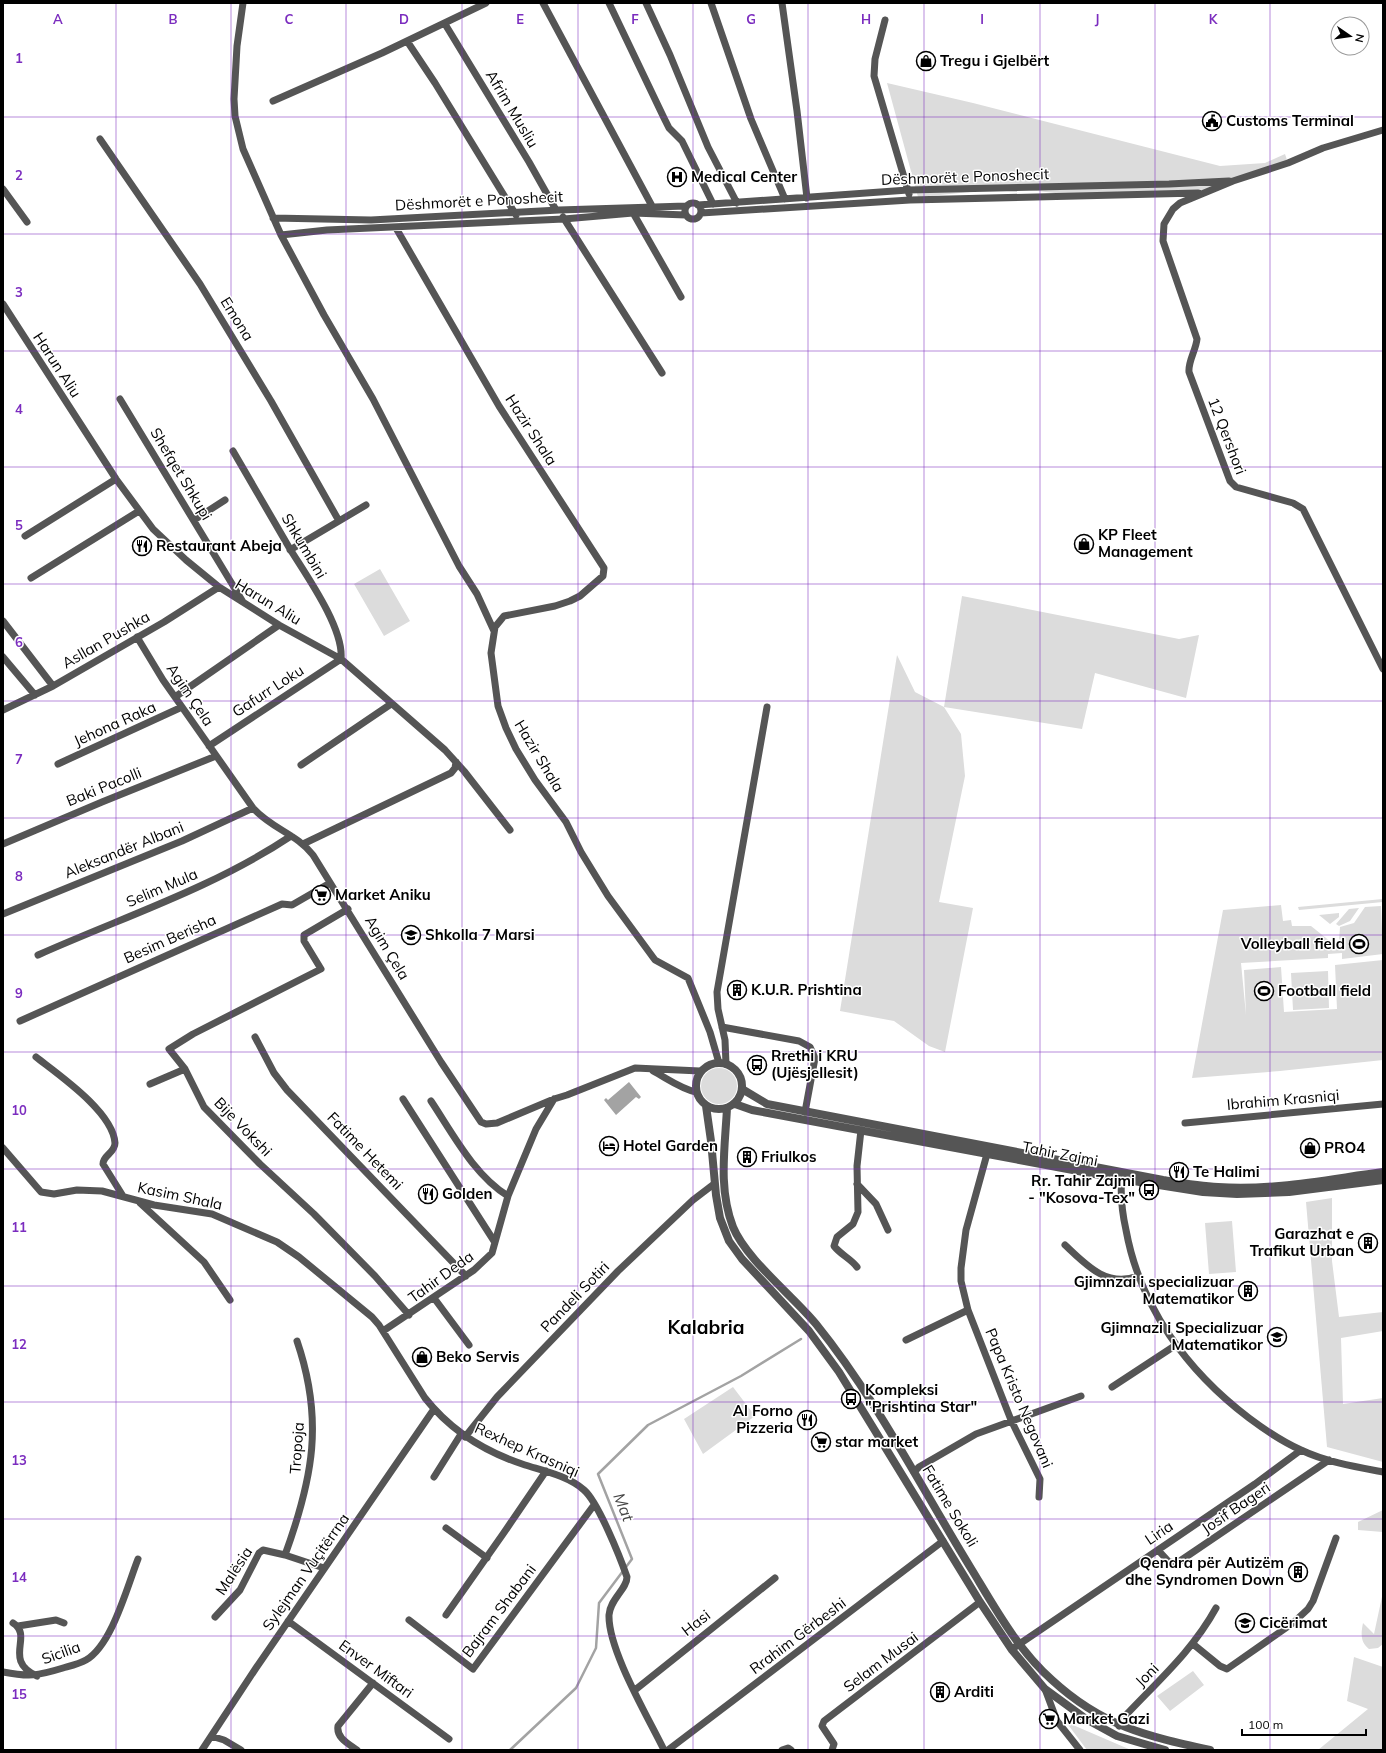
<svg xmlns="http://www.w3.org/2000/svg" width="1386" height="1753" font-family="Mulish,sans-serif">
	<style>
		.green { fill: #dcdcdc }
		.water { fill: #a3a3a3 }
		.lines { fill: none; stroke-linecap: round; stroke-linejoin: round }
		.stream { stroke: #a3a3a3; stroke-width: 2.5 }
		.minor { stroke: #555; stroke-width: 7 }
		.tertiary { stroke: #555; stroke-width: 8 }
		.grid { fill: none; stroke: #7b2cbf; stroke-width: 1; stroke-opacity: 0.55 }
		.labels { text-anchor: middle; stroke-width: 3; stroke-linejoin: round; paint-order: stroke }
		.poi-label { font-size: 15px; font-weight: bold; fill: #000; stroke: #fff; text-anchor: start }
		.street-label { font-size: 15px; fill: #000; stroke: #fff }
		.water-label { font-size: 16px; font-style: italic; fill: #444; stroke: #fff }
		.district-label { font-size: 19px; font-weight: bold; fill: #000; stroke: #fff }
		.grid-label { font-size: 13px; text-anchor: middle; font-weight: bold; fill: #7b2cbf; stroke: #fff; stroke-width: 3; stroke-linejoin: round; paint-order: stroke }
	</style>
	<rect width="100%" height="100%" fill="#fff"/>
	<!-- green -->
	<path class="green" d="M887,83L973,103L1220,166L1265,163L1285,154L1288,163L1201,195L1063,194L1012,188L918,197Z
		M380,569L410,621L384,636L354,584Z
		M962,596L1179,639L1199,635L1186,698L1095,673L1082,729L944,707L961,734L965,776L939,902L973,908L945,1052L929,1046L894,1021L840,1011L897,655L915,692L944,707Z
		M1383,899V902L1299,910L1298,907Z
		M1281,905L1283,921L1291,920L1292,926H1311L1331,942L1339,941L1340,927L1354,923L1365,907L1381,906L1383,954L1342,959V953L1328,954V958L1241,963L1246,1015L1244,970L1281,967L1284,1012L1337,1009L1335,965L1383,960V1060L1280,1071L1192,1078L1223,910Z
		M1359,908L1350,921L1339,926L1336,924L1349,909Z
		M1339,913V917L1330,924L1319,915Z
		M1328,971L1329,1008L1293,1010L1291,973Z
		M701 1086a18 18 0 1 1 36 0a18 18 0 1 1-36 0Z
		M1332,1198V1261L1339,1317L1383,1312V1331L1341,1338L1343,1404L1383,1398V1462L1327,1447L1306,1202Z
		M1232,1221L1236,1272L1209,1274L1205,1223Z
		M733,1387L755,1416L703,1454L684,1419Z
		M1383,1510V1532L1358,1530V1522Z
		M1383,1592V1644L1378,1648L1369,1649C1360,1642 1361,1633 1363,1623L1374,1634Z
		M1354,1657L1383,1667V1750H1318L1368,1709L1347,1701Z
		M1193,1671L1204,1685L1170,1711L1157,1696Z
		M1066,1722L1131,1750H1087Z"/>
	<!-- water -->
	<path class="water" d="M629,1082L641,1097L639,1099L636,1097L616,1115L604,1100L606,1098L608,1100Z"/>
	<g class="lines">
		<!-- stream -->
		<path class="stream" d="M510,1750L576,1688L596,1648L599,1603L632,1559L598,1474L648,1425L741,1376L801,1339"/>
		<!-- minor -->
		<path class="minor" d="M243,3L237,46L234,99L235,116L243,149L281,235L324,315L373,399L459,566L477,594L494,631
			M543,3L652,206
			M609,3L664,118L669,128L682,141L713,204
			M646,3L670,55L708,147L737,203
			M711,3L751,119L785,199
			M782,3L797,111L807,198
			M885,20L875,59L874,76L909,194
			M445,24L529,162L556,210
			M407,41L435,83L516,215
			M273,101L382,53L486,3
			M1383,130L1323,148L1288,163L1233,181L1180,203L1173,209L1164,224L1163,241L1197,339C1196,350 1188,361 1189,372L1230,481L1236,487L1293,503L1303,509L1383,669
			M100,139L200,284L271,401L339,521
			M3,189L27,222
			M685 211a8 8 0 1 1 16 0a8 8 0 1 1-16 0Z
			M698,205L908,190L1169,184L1229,181
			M632,211L681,297
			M701,213L910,200L1198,193
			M563,217L662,373
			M273,218L371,220L559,210L686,206
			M396,228L499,406L604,568L603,576L580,596L570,601L555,606L504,616L495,627L491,653L498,706L506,728L516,749L535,780L566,822L581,852L608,896L655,960L688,978L710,1032L719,1063
			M281,235L327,230L564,219L633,213L686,215
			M3,304L116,479L153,529L186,560L219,587L279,625L341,659L445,750L464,771L510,830
			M120,399L243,602
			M194,520L225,500
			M25,536L116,479
			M290,550L366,505
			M31,578L139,511
			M3,621L53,686
			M137,637L163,680L253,808C272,829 297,834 313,855L441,1062L481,1122L486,1124L497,1123L554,1099L567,1095L635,1068L700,1071
			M3,657L35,695
			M175,697L279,625
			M3,710L53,686L164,622L219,587
			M209,746L341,659C344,628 306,575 290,549C271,516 252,484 233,451
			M58,764L182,707
			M301,765L391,704
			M3,844L102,802L216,756
			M303,844L451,773L455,768L456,762
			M348,909L304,935V941L321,969L193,1034L169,1049L185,1069L204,1107L260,1164L314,1214L375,1276L409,1315
			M3,914L182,841L253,808
			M38,955C123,917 213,888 291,836
			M20,1021L282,904L292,905L330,883
			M722,1027L799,1041L810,1047L815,1058L805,1112
			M255,1037L274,1073L287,1090L466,1276
			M36,1057C59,1075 113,1112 115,1143C115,1153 103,1155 103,1164L123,1196
			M726,1064L725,1040L718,1009L717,992L767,707
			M653,1071C668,1079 681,1089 696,1092
			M150,1084L185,1069
			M403,1099L494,1241
			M431,1101C453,1134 474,1175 508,1196
			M1185,1123L1383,1104
			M3,1148L41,1192L54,1194L77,1190L102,1191L154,1205L212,1214L277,1242L299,1257L372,1317L379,1325L425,1398C451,1431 485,1452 525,1465C544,1471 568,1476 584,1490C598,1502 620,1557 627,1577C627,1589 610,1599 609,1615C608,1650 648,1717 664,1750
			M987,1154L966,1230L961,1268V1281L968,1310L1011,1420L1040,1479L1039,1497
			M1122,1175C1120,1193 1122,1212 1126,1230C1140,1307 1187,1371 1249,1418C1265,1430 1283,1442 1301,1450C1326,1462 1356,1467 1383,1472
			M857,1184L876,1204L888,1230
			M140,1203L204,1262L230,1300
			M1065,1245C1086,1265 1107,1288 1138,1276
			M857,1267C850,1258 841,1255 834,1246L837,1237L853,1224L858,1212L857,1166L861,1130
			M434,1298L469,1345
			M383,1331L474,1270L492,1253L508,1196L536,1129L554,1099
			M906,1340L968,1310
			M1112,1387L1176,1345
			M465,1437L497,1397L618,1271L693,1200L714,1184
			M914,1472L919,1467L976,1434L1081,1396
			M434,1477L461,1434
			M446,1528L487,1558
			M1158,1550L1169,1562L1177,1563L1329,1460
			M285,1555C313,1478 324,1420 297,1341
			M446,1615L503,1534L546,1471
			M215,1617L240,1590L259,1553L263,1550L285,1555L324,1568
			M409,1620L473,1669L594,1505
			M288,1621L449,1739
			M13,1623C34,1636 2,1660 37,1676
			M18,1626L56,1620L64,1623
			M1193,1644L1220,1666L1227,1669L1293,1623L1308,1609L1313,1601L1336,1538
			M1015,1647L1255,1484L1301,1450
			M3,1672C29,1677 37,1676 63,1668C70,1666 79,1664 86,1660C112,1645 127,1587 138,1559
			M1045,1689L1057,1721L1080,1750
			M635,1690L775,1578
			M1119,1726L1126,1715C1159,1680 1193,1650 1216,1608
			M211,1736L224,1740L241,1750
			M202,1750L256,1668L434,1409
			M357,1750C349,1744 336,1738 338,1726L373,1683
			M668,1750L943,1541
			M782,1750L788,1748L791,1750
			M832,1750L834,1744L822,1726L824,1721L980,1602"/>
		<!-- tertiary -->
		<path class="tertiary" d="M696 1086a23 23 0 1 1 46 0a23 23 0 1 1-46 0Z
			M742,1089L767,1104L1163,1180C1182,1183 1200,1186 1218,1187C1273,1191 1329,1179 1383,1172
			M735,1104L752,1110L1121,1179L1203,1192L1237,1194L1289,1192L1383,1180
			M706,1106L711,1141L716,1195L720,1218L729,1241L742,1259L809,1331L839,1372L980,1602L1012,1650L1045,1689L1086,1719L1117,1736L1165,1750
			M727,1108C725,1148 718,1188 733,1227C746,1259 793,1296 816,1324C876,1398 922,1489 972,1570C995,1608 1018,1650 1052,1680C1102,1726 1146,1736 1210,1750"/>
	</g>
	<!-- grid -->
	<path class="grid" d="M116,3V1750M231,3V1750M346,3V1750M462,3V1750M578,3V1750M693,3V1750M808,3V1750M924,3V1750M1040,3V1750M1155,3V1750M1270,3V1750M3,117H1383M3,234H1383M3,351H1383M3,467H1383M3,584H1383M3,701H1383M3,818H1383M3,935H1383M3,1052H1383M3,1169H1383M3,1286H1383M3,1402H1383M3,1519H1383M3,1636H1383"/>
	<!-- icons -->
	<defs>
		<symbol id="shop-ring" viewBox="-11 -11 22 22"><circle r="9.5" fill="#fff" stroke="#000" stroke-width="1.5"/><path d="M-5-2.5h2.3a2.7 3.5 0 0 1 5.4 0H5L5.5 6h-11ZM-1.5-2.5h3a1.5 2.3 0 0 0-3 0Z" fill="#000"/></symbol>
		<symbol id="civic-ring" viewBox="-11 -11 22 22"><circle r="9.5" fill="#fff" stroke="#000" stroke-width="1.5"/><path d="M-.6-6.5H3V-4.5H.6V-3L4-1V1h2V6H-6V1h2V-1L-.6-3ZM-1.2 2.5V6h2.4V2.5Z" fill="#000"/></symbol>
		<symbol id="hospital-ring" viewBox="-11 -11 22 22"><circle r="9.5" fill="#fff" stroke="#000" stroke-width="1.5"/><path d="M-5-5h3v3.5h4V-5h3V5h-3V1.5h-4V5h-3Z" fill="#000"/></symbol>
		<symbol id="restaurant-ring" viewBox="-11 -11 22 22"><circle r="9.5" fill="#fff" stroke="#000" stroke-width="1.5"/><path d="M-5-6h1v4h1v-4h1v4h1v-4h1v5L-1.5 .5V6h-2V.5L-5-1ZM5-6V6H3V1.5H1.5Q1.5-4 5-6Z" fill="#000"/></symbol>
		<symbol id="supermarket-ring" viewBox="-11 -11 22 22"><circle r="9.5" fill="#fff" stroke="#000" stroke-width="1.5"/><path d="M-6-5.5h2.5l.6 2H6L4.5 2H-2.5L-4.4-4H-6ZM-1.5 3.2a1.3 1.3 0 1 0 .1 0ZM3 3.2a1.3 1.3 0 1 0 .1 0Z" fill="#000"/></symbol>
		<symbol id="school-ring" viewBox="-11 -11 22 22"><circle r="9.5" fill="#fff" stroke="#000" stroke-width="1.5"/><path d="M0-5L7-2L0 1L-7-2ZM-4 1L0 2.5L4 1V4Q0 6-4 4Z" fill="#000"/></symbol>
		<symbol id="stadium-ring" viewBox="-11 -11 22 22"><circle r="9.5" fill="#fff" stroke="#000" stroke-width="1.5"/><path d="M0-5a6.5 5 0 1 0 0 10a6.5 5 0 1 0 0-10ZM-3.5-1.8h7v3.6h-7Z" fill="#000"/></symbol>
		<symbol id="building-ring" viewBox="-11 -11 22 22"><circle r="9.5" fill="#fff" stroke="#000" stroke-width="1.5"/><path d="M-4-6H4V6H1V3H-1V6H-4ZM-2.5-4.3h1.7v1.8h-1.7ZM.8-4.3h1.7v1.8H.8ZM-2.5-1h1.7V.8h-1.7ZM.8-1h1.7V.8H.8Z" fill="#000"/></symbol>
		<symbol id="bus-ring" viewBox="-11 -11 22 22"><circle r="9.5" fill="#fff" stroke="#000" stroke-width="1.5"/><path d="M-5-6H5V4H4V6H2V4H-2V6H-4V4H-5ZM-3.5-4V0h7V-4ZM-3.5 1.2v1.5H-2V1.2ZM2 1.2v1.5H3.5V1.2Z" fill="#000"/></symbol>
		<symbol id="hotel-ring" viewBox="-11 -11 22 22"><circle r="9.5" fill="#fff" stroke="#000" stroke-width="1.5"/><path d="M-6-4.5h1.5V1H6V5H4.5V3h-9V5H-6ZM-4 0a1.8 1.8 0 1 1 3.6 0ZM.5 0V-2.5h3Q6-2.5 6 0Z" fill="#000"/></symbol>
	</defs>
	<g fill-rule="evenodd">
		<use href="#shop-ring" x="915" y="50" width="22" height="22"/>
		<use href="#civic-ring" x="1201" y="110" width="22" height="22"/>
		<use href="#hospital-ring" x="666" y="166" width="22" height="22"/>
		<use href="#shop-ring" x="1073" y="533" width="22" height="22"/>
		<use href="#restaurant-ring" x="131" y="535" width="22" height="22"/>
		<use href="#supermarket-ring" x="310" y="884" width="22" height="22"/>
		<use href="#school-ring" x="400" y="924" width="22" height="22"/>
		<use href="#stadium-ring" x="1348" y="933" width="22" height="22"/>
		<use href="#building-ring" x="726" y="979" width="22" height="22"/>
		<use href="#stadium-ring" x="1253" y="980" width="22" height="22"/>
		<use href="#bus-ring" x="746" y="1054" width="22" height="22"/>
		<use href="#hotel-ring" x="598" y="1135" width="22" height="22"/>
		<use href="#shop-ring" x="1299" y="1137" width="22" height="22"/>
		<use href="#building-ring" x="736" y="1146" width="22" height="22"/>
		<use href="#restaurant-ring" x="1168" y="1161" width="22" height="22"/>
		<use href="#bus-ring" x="1138" y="1179" width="22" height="22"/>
		<use href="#restaurant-ring" x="417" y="1183" width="22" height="22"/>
		<use href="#building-ring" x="1357" y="1232" width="22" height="22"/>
		<use href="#building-ring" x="1237" y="1280" width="22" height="22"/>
		<use href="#school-ring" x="1266" y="1326" width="22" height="22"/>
		<use href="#shop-ring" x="411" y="1346" width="22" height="22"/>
		<use href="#bus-ring" x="840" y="1388" width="22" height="22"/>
		<use href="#restaurant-ring" x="796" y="1409" width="22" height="22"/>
		<use href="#supermarket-ring" x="810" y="1431" width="22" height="22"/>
		<use href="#building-ring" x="1287" y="1561" width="22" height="22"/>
		<use href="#school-ring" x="1234" y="1612" width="22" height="22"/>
		<use href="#building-ring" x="929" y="1681" width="22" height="22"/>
		<use href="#supermarket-ring" x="1038" y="1708" width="22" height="22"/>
	</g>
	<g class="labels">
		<!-- poi labels -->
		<g class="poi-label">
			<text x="940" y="66">Tregu i Gjelbërt</text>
			<text x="1226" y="126">Customs Terminal</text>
			<text x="691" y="182">Medical Center</text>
			<text x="1098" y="540">KP Fleet<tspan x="1098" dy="17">Management</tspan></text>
			<text x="156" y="551">Restaurant Abeja</text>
			<text x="335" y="900">Market Aniku</text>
			<text x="425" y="940">Shkolla 7 Marsi</text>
			<text x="1345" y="949" text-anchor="end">Volleyball field</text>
			<text x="751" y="995">K.U.R. Prishtina</text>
			<text x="1278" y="996">Football field</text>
			<text x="771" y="1061">Rrethi i KRU<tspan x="771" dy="17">(Ujësjellesit)</tspan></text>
			<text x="623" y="1151">Hotel Garden</text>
			<text x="1324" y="1153">PRO4</text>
			<text x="761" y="1162">Friulkos</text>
			<text x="1193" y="1177">Te Halimi</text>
			<text x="1135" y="1186" text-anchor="end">Rr. Tahir Zajmi<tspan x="1135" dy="17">- "Kosova-Tex"</tspan></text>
			<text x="442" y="1199">Golden</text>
			<text x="1354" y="1239" text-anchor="end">Garazhat e<tspan x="1354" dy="17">Trafikut Urban</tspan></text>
			<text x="1234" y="1287" text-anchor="end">Gjimnzai i specializuar<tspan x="1234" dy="17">Matematikor</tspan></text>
			<text x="1263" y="1333" text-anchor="end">Gjimnazi i Specializuar<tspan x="1263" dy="17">Matematikor</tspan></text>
			<text x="436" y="1362">Beko Servis</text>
			<text x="865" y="1395">Kompleksi<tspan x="865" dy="17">"Prishtina Star"</tspan></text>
			<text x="793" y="1416" text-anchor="end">Al Forno<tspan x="793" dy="17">Pizzeria</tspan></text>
			<text x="835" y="1447">star market</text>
			<text x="1284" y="1568" text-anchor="end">Qendra për Autizëm<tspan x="1284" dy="17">dhe Syndromen Down</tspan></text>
			<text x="1259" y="1628">Cicërimat</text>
			<text x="954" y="1697">Arditi</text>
			<text x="1063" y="1724">Market Gazi</text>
		</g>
		<!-- street labels -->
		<g class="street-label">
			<text transform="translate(512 109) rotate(59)" y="5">Afrim Musliu</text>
			<text transform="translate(965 177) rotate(-2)" y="5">Dëshmorët e Ponoshecit</text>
			<text transform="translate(479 201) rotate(-3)" y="5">Dëshmorët e Ponoshecit</text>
			<text transform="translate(237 319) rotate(58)" y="5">Emona</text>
			<text transform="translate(57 365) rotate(57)" y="5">Harun Aliu</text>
			<text transform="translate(531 430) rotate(57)" y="5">Hazir Shala</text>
			<text transform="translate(1227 436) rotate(69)" y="5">12 Qershori</text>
			<text transform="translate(181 474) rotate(59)" y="5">Shefqet Shkupi</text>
			<text transform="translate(304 546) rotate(59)" y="5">Shkumbini</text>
			<text transform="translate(268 602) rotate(31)" y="5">Harun Aliu</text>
			<text transform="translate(106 640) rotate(-30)" y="5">Asllan Pushka</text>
			<text transform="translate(268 691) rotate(-33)" y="5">Gafurr Loku</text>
			<text transform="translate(190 695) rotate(56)" y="5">Agim Çela</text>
			<text transform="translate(115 724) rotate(-24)" y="5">Jehona Raka</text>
			<text transform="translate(539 756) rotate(59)" y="5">Hazir Shala</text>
			<text transform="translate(104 787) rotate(-22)" y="5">Baki Pacolli</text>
			<text transform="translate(124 850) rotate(-22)" y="5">Aleksandër Albani</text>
			<text transform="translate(162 888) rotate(-23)" y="5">Selim Mula</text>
			<text transform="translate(170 939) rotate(-24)" y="5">Besim Berisha</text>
			<text transform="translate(387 948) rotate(59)" y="5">Agim Çela</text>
			<text transform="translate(1283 1100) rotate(-5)" y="5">Ibrahim Krasniqi</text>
			<text transform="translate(243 1127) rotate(46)" y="5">Bije Vokshi</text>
			<text transform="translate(365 1151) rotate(46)" y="5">Fatime Hetemi</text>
			<text transform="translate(1060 1154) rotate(11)" y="5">Tahir Zajmi</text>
			<text transform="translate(180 1196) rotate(12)" y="5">Kasim Shala</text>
			<text transform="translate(441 1277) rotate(-36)" y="5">Tahir Deda</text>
			<text transform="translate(575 1297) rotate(-46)" y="5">Pandeli Sotiri</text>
			<text transform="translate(1019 1398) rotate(67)" y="5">Papa Kristo Negovani</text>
			<text transform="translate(297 1448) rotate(-86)" y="5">Tropoja</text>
			<text transform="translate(527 1450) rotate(24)" y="5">Rexhep Krasniqi</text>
			<text transform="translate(950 1506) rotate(59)" y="5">Fatime Sokoli</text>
			<text transform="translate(1236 1508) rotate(-34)" y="5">Josif Bageri</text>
			<text transform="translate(1159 1533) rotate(-34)" y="5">Liria</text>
			<text transform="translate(234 1571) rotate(-57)" y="5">Malësia</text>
			<text transform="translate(306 1572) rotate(-55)" y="5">Sylejman Vuçitërrna</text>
			<text transform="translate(499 1611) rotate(-53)" y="5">Bajram Shabani</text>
			<text transform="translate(696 1623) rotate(-38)" y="5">Hasi</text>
			<text transform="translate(798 1636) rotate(-37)" y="5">Rrahim Gërbeshi</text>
			<text transform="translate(61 1653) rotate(-20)" y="5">Sicilia</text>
			<text transform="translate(881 1662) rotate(-37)" y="5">Selam Musai</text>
			<text transform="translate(376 1669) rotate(36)" y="5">Enver Miftari</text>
			<text transform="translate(1147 1675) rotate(-45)" y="5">Joni</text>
		</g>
		<!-- water labels -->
		<g class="water-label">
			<text transform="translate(624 1507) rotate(68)" y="6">Mat</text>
		</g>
		<!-- district labels -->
		<g class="district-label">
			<text x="706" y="1334">Kalabria</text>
		</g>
	</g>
	<g class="grid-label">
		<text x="58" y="24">A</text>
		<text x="173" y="24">B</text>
		<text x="289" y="24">C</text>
		<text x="404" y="24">D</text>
		<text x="520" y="24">E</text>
		<text x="635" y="24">F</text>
		<text x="751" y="24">G</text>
		<text x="866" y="24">H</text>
		<text x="982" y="24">I</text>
		<text x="1097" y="24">J</text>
		<text x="1213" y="24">K</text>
		<text x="19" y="63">1</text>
		<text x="19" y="180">2</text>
		<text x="19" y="297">3</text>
		<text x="19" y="414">4</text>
		<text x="19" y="530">5</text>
		<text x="19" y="647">6</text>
		<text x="19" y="764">7</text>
		<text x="19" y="881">8</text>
		<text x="19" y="998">9</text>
		<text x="19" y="1115">10</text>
		<text x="19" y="1232">11</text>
		<text x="19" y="1349">12</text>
		<text x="19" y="1465">13</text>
		<text x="19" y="1582">14</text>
		<text x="19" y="1699">15</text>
	</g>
	<!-- border -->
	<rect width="1386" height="1753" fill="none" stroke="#000000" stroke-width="8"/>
	<!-- north arrow -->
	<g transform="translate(1350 36) rotate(103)"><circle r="19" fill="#ffffff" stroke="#999999"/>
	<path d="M0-3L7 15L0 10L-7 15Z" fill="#000000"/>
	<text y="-6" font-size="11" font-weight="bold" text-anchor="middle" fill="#000000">N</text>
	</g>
	<!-- scale -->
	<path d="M1242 1729v6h124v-6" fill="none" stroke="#000000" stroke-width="2"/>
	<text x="1248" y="1729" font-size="12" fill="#000000" stroke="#ffffff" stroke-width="3" paint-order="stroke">100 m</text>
</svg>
